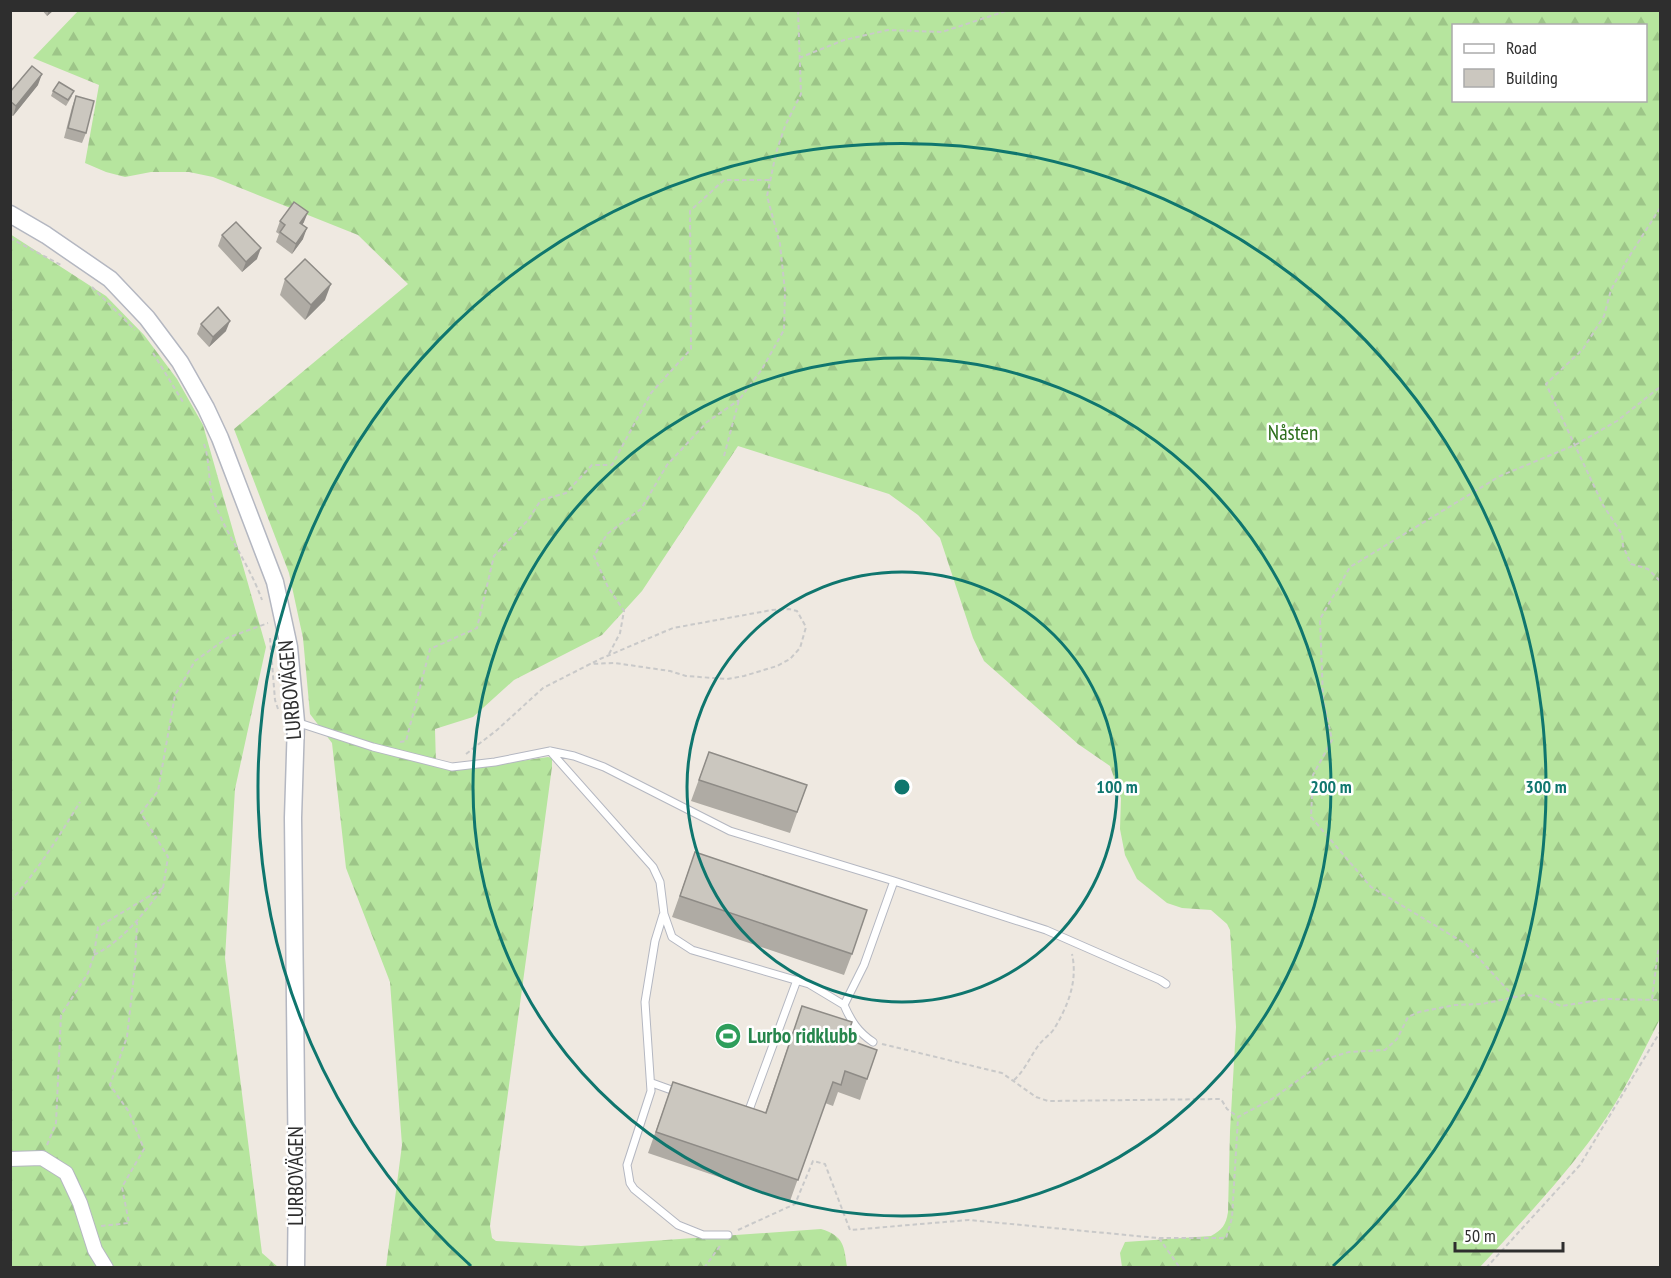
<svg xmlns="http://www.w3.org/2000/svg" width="1671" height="1278" font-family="'PT Sans Narrow',sans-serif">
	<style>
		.forest { fill: url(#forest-firs); fill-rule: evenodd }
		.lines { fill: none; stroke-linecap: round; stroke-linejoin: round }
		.service-casing { stroke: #b4b7c1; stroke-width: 9 }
		.minor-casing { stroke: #b4b7c1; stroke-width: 16 }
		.tertiary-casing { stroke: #b4b7c1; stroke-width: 19 }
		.path { stroke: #c9c9c9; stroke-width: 2; stroke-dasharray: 4.5 3; stroke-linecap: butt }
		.service { stroke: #fff; stroke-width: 7 }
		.minor { stroke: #fff; stroke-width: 14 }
		.tertiary { stroke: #fff; stroke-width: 16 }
		.wall { fill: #afaba4 }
		.shaded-wall { fill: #8e8b86 }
		.building { fill: #cbc7bf; stroke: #8e8b86; stroke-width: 1.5 }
		.ring { fill: none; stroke: #0f766e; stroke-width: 3 }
		.labels { text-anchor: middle; stroke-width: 5; stroke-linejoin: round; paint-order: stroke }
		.park-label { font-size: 21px; fill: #2c6e1b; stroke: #fff }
		.street-label { font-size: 21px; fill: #2e2e2e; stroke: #fff }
		.leisure-label { font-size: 21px; font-weight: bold; fill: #27864d; stroke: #fff; text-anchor: start }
		.centre { fill: #0f766e; stroke: #fff; stroke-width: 3 }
		.ring-label { font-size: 18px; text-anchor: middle; font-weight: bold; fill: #0f766e; stroke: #fff; stroke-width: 5; stroke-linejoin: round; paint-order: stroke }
	</style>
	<defs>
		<pattern id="forest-firs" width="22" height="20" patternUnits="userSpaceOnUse" patternTransform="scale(1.5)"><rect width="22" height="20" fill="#b6e59e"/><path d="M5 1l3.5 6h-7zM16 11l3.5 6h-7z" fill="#9dc588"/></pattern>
	</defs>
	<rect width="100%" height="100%" fill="#efe9e1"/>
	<!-- forest -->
	<path class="forest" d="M79,10L1660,11V1019C1641,1056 1622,1097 1597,1131C1562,1179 1521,1223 1480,1267H1122L1120,1253L1125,1242L1211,1236C1222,1230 1226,1225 1228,1212L1230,1131L1236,1027L1230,930L1227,924L1211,910L1182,908L1167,903L1137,879L1125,855L1120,829L1121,798L1110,766L1078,744L984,661L973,638L940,538L918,515L889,494L738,446L642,591L602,635L514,680L473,717L435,729L436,764L493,765L548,757L552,758V767L490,1226L492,1238L496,1241L581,1246L821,1229C844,1236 844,1246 847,1267H386L402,1145L390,982L346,868L332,743L310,714L303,638L289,573L234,429L408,284L358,235L213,177L189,172H151L125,177L106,172L85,163L99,85L33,58ZM1454,26H1646V100H1454Z
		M10,234L106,296L144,335L177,379L203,425L266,647L235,789L225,958L262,1253L278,1267H11Z"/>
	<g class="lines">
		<defs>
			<path id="service" d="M296,722L373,747L452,767L495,762L550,751L574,756L604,767L730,831L894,881L1046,930L1160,980L1166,984
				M550,751L653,867L660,882L664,914L672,937L692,950L809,984L844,1005L864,965L894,881
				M663,915L655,941L645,1002L651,1091L627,1165L630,1183L634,1189L678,1225L703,1235H728
				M844,1005C851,1021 858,1032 873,1042
				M652,1083L677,1092
				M744,1114L749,1110L797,980"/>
			<path id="minor" d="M10,1159L42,1158L66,1173L80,1203L95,1250L106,1268"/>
			<path id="tertiary" d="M10,214L46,235L110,279L147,318L180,362L206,408L220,438L275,582L289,647L296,722L293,818L297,1184L296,1268"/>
		</defs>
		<!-- service casing -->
		<use href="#service" class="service-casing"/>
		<!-- minor casing -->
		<use href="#minor" class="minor-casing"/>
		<!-- tertiary casing -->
		<use href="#tertiary" class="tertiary-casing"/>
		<!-- path -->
		<path class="path" d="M799,58L844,40L888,30L942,32L1009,10
			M1660,208L1627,260L1611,290L1604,316L1583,349L1546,384L1603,505L1622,534L1623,546L1631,564L1648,569L1660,581
			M10,238L61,265
			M92,287L135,330
			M153,353L183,402
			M204,444C211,464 207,484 215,504C228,537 250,566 262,600
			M724,456L739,400L762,369L784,330L785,291L780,244L767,196L776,153L785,126L801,94L798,10
			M270,638L275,700L278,709
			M609,654L620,633L624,611L608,587L594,556L607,534L641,509L667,465L707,422L739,400
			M400,742L406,741L430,649L477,628L494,556L528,520L541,500L566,493L592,465H612L651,393L691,349L690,211L724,180H771
			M466,754L497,730L543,688L600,659L673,628L772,610L789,609L797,611L806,627L800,648L790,659L777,666L744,676L727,679L686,676L670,671L615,663L590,664
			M163,888L168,857L141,813L158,791L175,695L195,661L227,638L268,623
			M10,901C38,871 59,836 80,802
			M1514,997L1466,944L1371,887L1311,817L1313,775L1332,740L1323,699L1320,619L1350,567L1500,476L1575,445L1617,421L1660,387
			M1652,999L1658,951L1660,948
			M882,1044L1002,1073L1036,1097L1048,1101L1221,1099L1227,1109L1238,1117L1272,1099L1329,1058L1349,1052L1385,1050L1397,1039L1408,1017L1419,1012L1455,1005L1482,1004L1525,995L1537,996L1561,1006L1607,999L1660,1000
			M1014,1080C1025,1070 1030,1057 1038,1046C1043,1039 1050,1035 1054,1029C1068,1006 1078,981 1072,954
			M47,1145L56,1123L61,1015L88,973L94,955L98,927L163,888C143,914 124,940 94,955
			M101,1226L129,1223L122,1187L144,1149L129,1112L110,1085L127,1037L135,966L137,922
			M738,1230L795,1204L813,1161L825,1164L850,1230L969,1220L1158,1238H1226L1232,1218L1238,1118
			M1159,1238L1180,1268
			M704,1268L720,1246
			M1486,1268L1580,1165L1660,1032"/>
		<!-- service -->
		<use href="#service" class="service"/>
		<!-- minor -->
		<use href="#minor" class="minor"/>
		<!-- tertiary -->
		<use href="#tertiary" class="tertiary"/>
	</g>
	<!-- wall -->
	<path class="wall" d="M42,10H54L47,16Z
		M38,85L13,116L10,115V92Z
		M53,91L72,96L66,106L51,96Z
		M76,96L86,133L82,143L64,138L72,107Z
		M280,221L304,222L302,225L303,239L292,254L276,242L279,234L276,232Z
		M222,235L257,259L242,272L218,246Z
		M285,279L325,300L305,320L280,295Z
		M201,324L226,331L209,347L197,334Z
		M709,752L807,785L790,833L691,801Z
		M695,852L852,954L844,975L672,917Z
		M802,1006L846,1039L867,1079L860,1100L838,1092L833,1106L825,1103L790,1201L648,1153L673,1082L765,1113Z"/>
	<!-- shaded-wall -->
	<path class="shaded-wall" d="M49,10H54L47,16Z
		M42,74L38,85L13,116L16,106Z
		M308,212L304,222L296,234L300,223Z
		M307,228L303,239L292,254L296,244Z
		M261,248L257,259L242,272L246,262Z
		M331,284L325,300L305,320L311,305Z
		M230,321L226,331L209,347L213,337Z"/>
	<!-- building -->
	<path class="building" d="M32,66L42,74L16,106L10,101V92Z
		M59,82L74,91L68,100L53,91Z
		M76,96L94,101L86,133L68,128Z
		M294,202L308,212L300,223L307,228L296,244L280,232L285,225L280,221Z
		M236,222L261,248L246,262L222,235Z
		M305,259L331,284L311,305L285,279Z
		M218,307L230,321L213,337L201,324Z
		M709,752L807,785L797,812L699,780Z
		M695,852L867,910L852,954L680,896Z
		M802,1006L852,1022L846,1039L877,1050L867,1079L845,1071L841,1085L833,1082L798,1180L656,1132L673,1082L766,1113Z"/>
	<!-- distance rings -->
	<g class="ring">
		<circle cx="902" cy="787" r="215"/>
		<circle cx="902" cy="787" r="429"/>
		<path d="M471 1266A644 644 0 1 1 1333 1266"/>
	</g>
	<!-- icons -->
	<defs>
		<symbol id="stadium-disc" viewBox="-11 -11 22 22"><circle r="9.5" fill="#2e9e5b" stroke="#fff"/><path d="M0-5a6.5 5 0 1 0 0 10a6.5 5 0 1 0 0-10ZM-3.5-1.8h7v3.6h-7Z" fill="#fff"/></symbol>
	</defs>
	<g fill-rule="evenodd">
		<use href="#stadium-disc" x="713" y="1021" width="30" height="30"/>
	</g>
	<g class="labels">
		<!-- park labels -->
		<g class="park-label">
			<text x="1293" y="440">Nåsten</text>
		</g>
		<!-- street labels -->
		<g class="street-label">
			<text transform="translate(290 690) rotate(-95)" y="7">LURBOVÄGEN</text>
			<text transform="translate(296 1176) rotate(-90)" y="7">LURBOVÄGEN</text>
		</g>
		<!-- leisure labels -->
		<g class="leisure-label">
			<text x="748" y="1043">Lurbo ridklubb</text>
		</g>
	</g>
	<circle cx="902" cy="787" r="9" class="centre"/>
	<g class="ring-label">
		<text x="1117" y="793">100 m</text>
		<text x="1331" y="793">200 m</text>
		<text x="1546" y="793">300 m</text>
	</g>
	<!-- border -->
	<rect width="1671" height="1278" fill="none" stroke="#2e2e2e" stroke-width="24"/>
	<!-- legend -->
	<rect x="1452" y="24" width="195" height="78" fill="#ffffff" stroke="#ababab" stroke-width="1.5"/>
	<rect x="1464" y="44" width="30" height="9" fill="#ffffff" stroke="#ababab" stroke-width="1.5"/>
	<text x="1506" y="54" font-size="18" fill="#2e2e2e">Road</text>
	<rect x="1464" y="69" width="30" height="18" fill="#cbc7bf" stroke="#ababab" stroke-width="1.5"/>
	<text x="1506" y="84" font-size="18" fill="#2e2e2e">Building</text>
	<!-- scale -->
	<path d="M1455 1242v9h108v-9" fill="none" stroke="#2e2e2e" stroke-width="3"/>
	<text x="1464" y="1242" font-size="18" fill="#2e2e2e" stroke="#ffffff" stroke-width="4.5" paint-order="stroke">50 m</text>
</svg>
